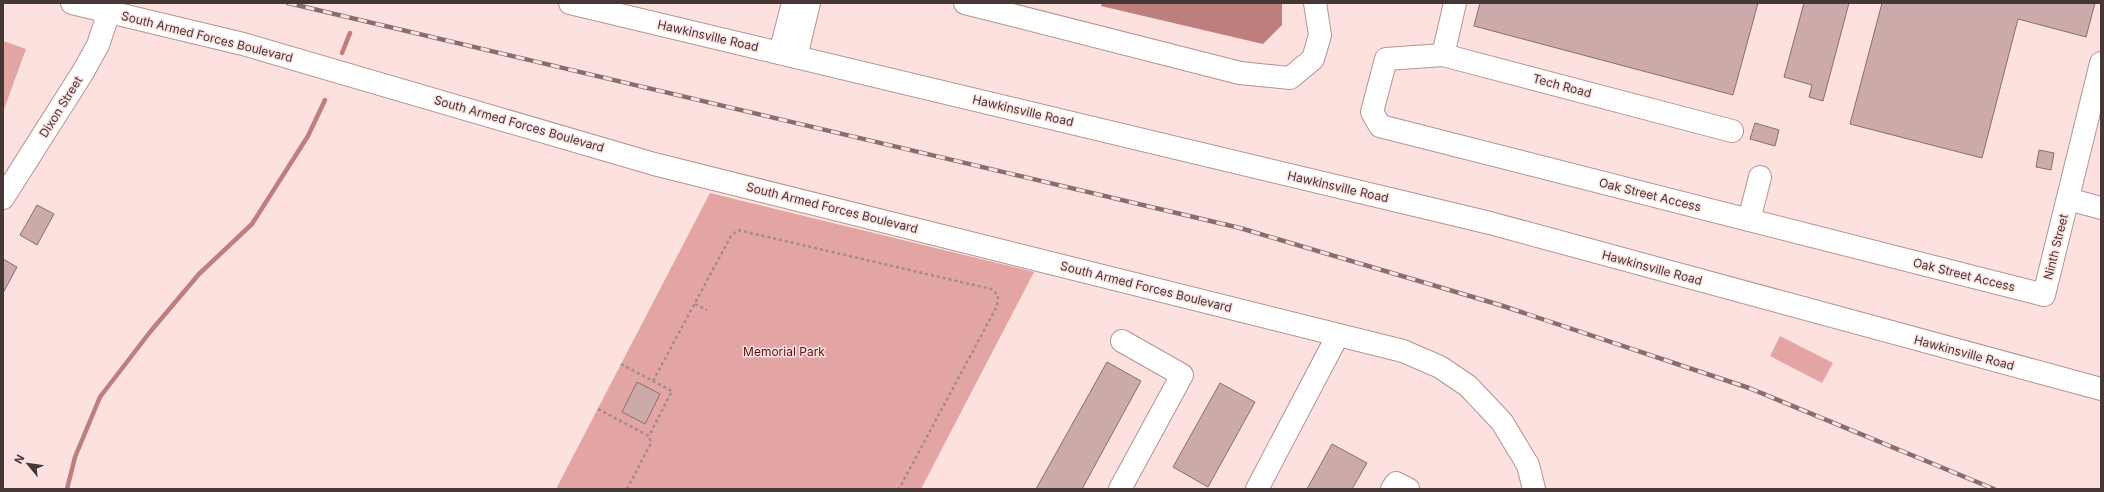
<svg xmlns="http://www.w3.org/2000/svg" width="2104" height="492" font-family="Inter,sans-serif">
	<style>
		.green { fill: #e2a5a4 }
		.water { fill: #bd7e7d }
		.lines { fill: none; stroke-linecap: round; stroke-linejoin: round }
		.stream { stroke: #bd7e7d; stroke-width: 4.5 }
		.building { fill: #ccaaa9; stroke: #8c6d6c }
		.minor-casing { stroke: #b49392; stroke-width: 24 }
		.major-casing { stroke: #b49392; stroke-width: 24 }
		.path { stroke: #a18c8b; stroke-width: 2.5; stroke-dasharray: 3 3; stroke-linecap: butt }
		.minor { stroke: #fff; stroke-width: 22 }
		.major { stroke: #fff; stroke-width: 22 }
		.rail-casing { stroke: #82706f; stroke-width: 4.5 }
		.rail { stroke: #fde1df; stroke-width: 3; stroke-dasharray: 9; stroke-linecap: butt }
		.labels { text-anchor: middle; stroke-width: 3; stroke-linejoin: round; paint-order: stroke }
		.street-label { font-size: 12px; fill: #443736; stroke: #fde1df }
		.park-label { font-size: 12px; fill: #5c0e18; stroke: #fde1df }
	</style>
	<rect width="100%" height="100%" fill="#fde1df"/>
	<!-- green -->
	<path class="green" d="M3,41L26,49L3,112Z
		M710,193L1034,272L921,489H556Z
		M1780,336L1833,363L1822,383L1770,356Z"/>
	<!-- water -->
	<path class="water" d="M1102,3H1282V25L1263,44L1101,6Z"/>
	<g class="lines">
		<!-- stream -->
		<path class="stream" d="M342,53L350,33
			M67,489L75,457L100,397L150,332L199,274L252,224L308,136L325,100"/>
	</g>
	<!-- building -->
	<path class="building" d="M1480,3H1758L1733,95L1474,26Z
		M1804,3H1849L1823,101L1809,97L1812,85L1784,77Z
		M1882,3H2095L2086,37L2018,19L1982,158L1850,124Z
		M1755,123L1779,130L1775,146L1750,139Z
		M2039,150L2054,153L2051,170L2036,167Z
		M37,205L54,214L37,245L20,235Z
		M3,259L17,267L3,293Z
		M1107,362L1141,381L1082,489H1036Z
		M637,382L660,394L645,424L622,412Z
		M1220,383L1255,402L1208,487L1173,467Z
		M1332,444L1367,463L1352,489H1307Z"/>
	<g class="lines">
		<defs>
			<path id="minor" d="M72,3L243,44L654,164L1403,351L1440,367L1468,386L1502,422L1528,465L1534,489
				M965,3L1240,73L1290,78L1313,59L1320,35L1315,3
				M1455,3L1443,55L1732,131
				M780,53L793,3
				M1443,55L1386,59L1372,112L1380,126L2044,295L2101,63
				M796,57L809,3
				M3,198L83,72L98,45L109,12
				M2068,199L2101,208
				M1749,220L1760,177
				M1120,489L1182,375L1122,341
				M1257,489L1338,335
				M1392,489L1396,483L1408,489"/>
			<path id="major" d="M570,3L1490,223L2101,389"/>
		</defs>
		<!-- minor casing -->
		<use href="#minor" class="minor-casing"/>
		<!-- major casing -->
		<use href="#major" class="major-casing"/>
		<!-- path -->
		<path class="path" d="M695,304L707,310
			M621,364L672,391L649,436
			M653,381L731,236L738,230L991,289L998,295L997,306L899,489
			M598,409L649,436L651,443L627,489"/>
		<!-- minor -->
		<use href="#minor" class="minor"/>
		<!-- major -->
		<use href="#major" class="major"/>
		<defs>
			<path id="rail" d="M288,3L1240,228L1500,305L1749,388L1994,489"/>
		</defs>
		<!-- rail casing -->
		<use href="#rail" class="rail-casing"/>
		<!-- rail -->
		<use href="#rail" class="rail"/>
	</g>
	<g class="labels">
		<!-- street labels -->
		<g class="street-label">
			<text transform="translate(708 36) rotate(13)" y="4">Hawkinsville Road</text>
			<text transform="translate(207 37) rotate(14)" y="4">South Armed Forces Boulevard</text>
			<text transform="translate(1562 86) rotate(15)" y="4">Tech Road</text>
			<text transform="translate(61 107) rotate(-58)" y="4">Dixon Street</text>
			<text transform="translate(1023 111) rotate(13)" y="4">Hawkinsville Road</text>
			<text transform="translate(519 124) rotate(16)" y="4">South Armed Forces Boulevard</text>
			<text transform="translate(1338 187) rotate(13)" y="4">Hawkinsville Road</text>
			<text transform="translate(1650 195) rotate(14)" y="4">Oak Street Access</text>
			<text transform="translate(832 208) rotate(14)" y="4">South Armed Forces Boulevard</text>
			<text transform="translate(2056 247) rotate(-76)" y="4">Ninth Street</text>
			<text transform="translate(1652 268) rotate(15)" y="4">Hawkinsville Road</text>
			<text transform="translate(1964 275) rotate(14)" y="4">Oak Street Access</text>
			<text transform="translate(1146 287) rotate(14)" y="4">South Armed Forces Boulevard</text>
			<text transform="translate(1964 353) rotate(15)" y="4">Hawkinsville Road</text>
		</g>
		<!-- park labels -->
		<g class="park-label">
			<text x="784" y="356">Memorial Park</text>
		</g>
	</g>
	<!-- border -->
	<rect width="2104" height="492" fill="none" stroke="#443736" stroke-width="8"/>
	<!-- north arrow -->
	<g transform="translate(28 464) rotate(299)" stroke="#fde1df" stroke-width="3" paint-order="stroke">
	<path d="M0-3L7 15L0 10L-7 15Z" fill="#443736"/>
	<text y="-6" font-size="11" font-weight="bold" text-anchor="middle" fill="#443736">N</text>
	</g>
</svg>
